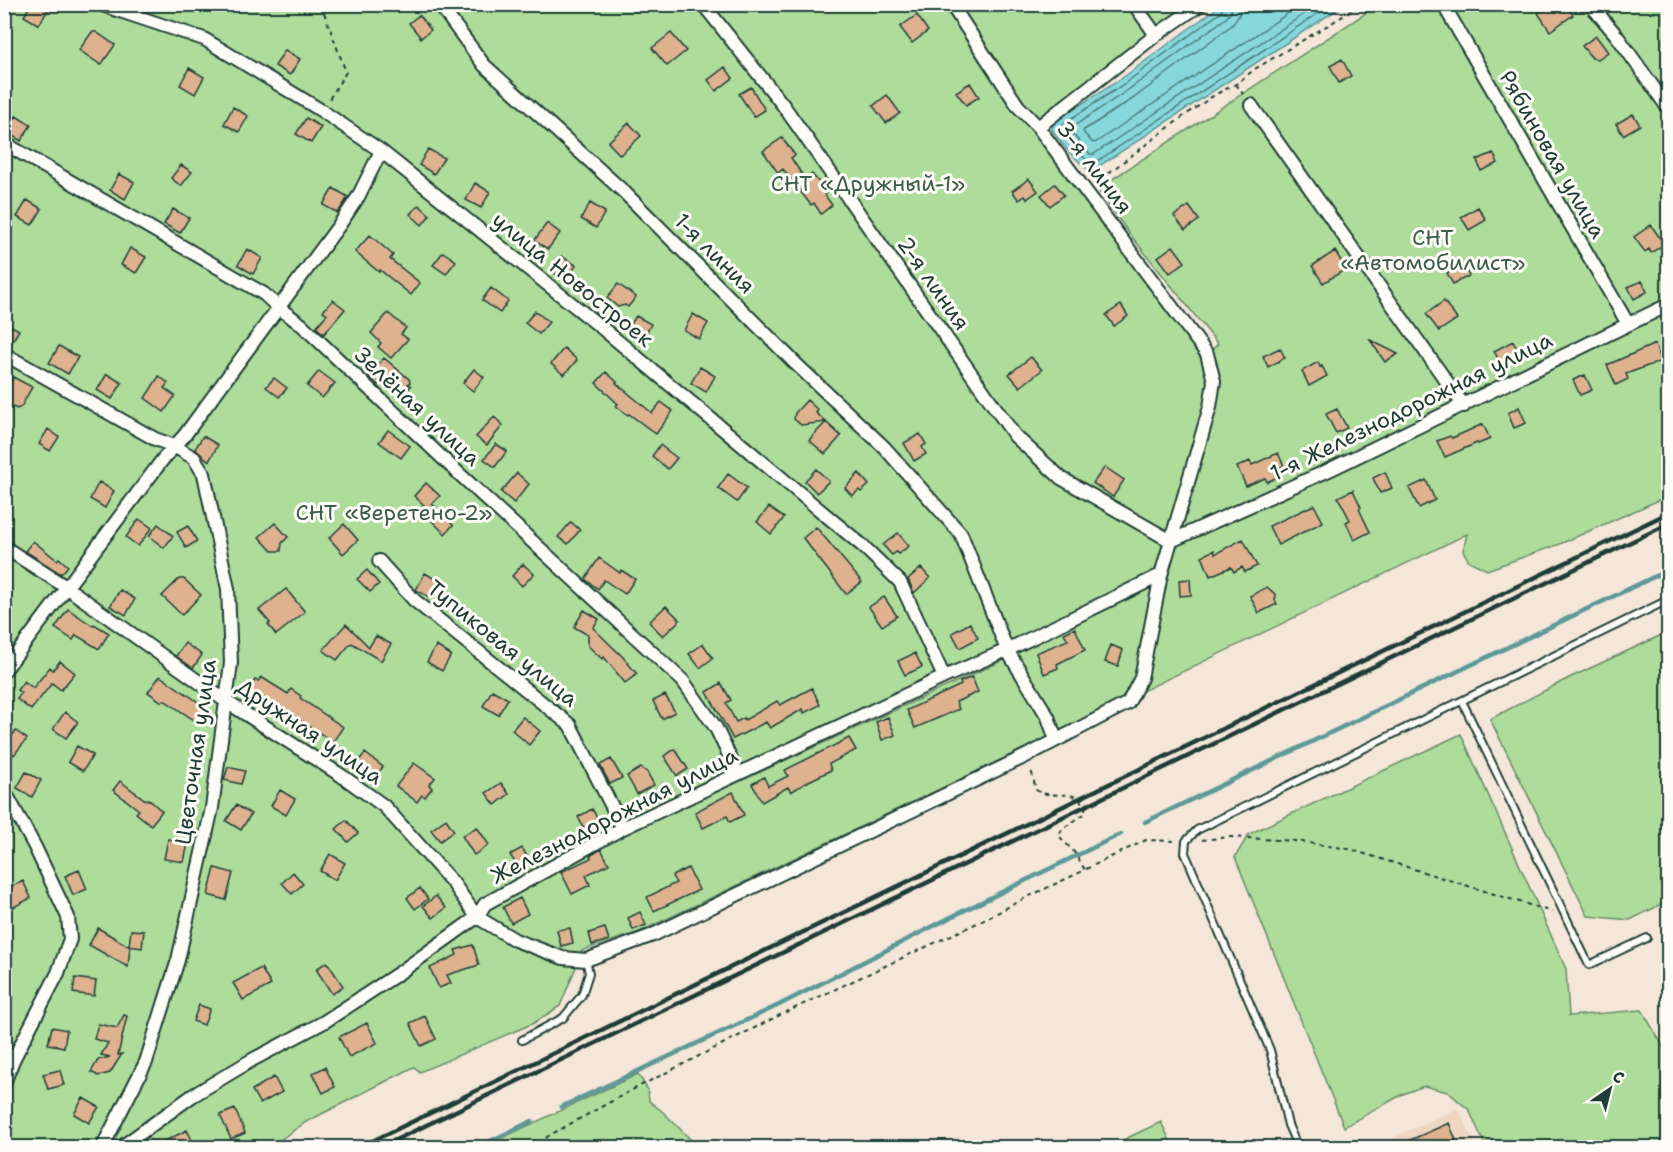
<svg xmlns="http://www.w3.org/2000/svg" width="1673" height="1152" font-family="'Shantell Sans',sans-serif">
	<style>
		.built { fill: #edd6c2 }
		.green { fill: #aedc9b; stroke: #668c68; stroke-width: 1.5; fill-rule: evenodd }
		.water { fill: #86d7dc; stroke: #5d9999; stroke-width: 1.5 }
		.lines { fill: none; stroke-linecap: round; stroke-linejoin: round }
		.shore { stroke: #487b77; stroke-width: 1.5 }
		.stream { stroke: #5d9999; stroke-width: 4.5 }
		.building { fill: #deb28e; stroke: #1f3d34; stroke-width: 1.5 }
		.lane-casing { stroke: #1f3d34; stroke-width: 10 }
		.street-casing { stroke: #1f3d34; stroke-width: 16 }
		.path { stroke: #1f3d34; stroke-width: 2; stroke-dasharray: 4.5 4.5; stroke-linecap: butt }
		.lane { stroke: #fdfcf7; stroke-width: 6 }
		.street { stroke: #fdfcf7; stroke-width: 12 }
		.rail { stroke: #1f3d34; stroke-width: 4.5 }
		.labels { text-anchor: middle; stroke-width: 6; stroke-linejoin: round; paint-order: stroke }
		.street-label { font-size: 22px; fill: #1f3d34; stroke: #fdfcf7 }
		.park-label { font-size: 22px; fill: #3c5d49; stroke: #fdfcf7 }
	</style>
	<rect width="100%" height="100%" fill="#f4e6d8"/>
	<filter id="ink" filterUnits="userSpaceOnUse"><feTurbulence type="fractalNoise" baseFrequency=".0167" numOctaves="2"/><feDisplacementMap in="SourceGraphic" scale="12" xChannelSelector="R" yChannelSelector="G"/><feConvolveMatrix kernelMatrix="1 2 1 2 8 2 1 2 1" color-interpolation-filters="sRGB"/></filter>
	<g filter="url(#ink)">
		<!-- built -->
		<path class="built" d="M1458,1108L1477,1147L1371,1148Z"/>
		<!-- green -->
		<path class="green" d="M5,5H1201L1038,127L1207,354L1218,344L1128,232L1097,189L1378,5H1668V496L1560,544L1487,570L1469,561L1463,551L1467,534L936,791L639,932L583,950L560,1006L534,1023L420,1072L414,1067L306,1122L270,1147L5,1148ZM1006,651L1002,661L614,839Z
			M1668,632V901L1630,920L1588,916L1490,719L1569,678Z
			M1461,734L1566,969L1569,1016L1642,1010L1668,1055V1147H1486L1469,1110L1448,1092L1424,1086L1403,1094L1344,1127L1235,857L1249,834Z
			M638,1074L648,1090L649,1101L663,1112L698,1147H483Z
			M1161,1122L1173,1147H1108Z"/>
		<!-- water -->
		<path class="water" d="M1221,5H1344L1090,172L1067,150L1051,129L1055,121L1121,79Z"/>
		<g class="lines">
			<!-- shore -->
			<path class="shore" d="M1224,4L1221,12L1124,84L1060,126V131L1089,163L1092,164L1102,158L1332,4
				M1232,4L1231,12L1226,18L1128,90L1071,128L1070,131L1090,154H1094L1319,4
				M1241,4L1239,15L1232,25L1134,98L1084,130L1083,132L1092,142L1095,143L1302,4"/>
			<!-- stream -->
			<path class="stream" d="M1145,822L1668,570
				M561,1107L779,1005L959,913L1121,834
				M476,1148L532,1121"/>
		</g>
		<!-- building -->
		<path class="building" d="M31,4H42L49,8L39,25L24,16Z
			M1551,4H1565L1573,15L1550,31L1538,13Z
			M419,15L431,30L421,38L409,23Z
			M917,15L928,31L912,43L900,27Z
			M92,32H96L115,45L101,65L79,50Z
			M671,33L686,51L667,66L652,48Z
			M1596,36L1608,52L1598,59L1592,58L1582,46Z
			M285,50L300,59L290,75L275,66Z
			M1342,59L1351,76L1339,83L1330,66Z
			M725,67L733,78L716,91L708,80Z
			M189,68L204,77L195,94L180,85Z
			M970,83L979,97L966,105L956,92Z
			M751,87L765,110L754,117L739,94Z
			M887,95L900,113L886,123L873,106Z
			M233,107L248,116L239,132L224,124Z
			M1633,114L1640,125L1623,135L1616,124Z
			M16,116L31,125L21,141L6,132Z
			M306,118L321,127L311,143L296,134Z
			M629,123L641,136L620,155L608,142Z
			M782,138L795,155L791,158L805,179L812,174L827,192L824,194L832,205L821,214L814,203L811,205L783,169L778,173L763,151Z
			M428,149L444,158L434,174L419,165Z
			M1493,153L1498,163L1481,171L1477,160Z
			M181,165L192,172L181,186L171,178Z
			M119,174L134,182L125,199L110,190Z
			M1029,179L1038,191L1027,199L1025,196L1019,200L1012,191Z
			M475,183L490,192L481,208L466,200Z
			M1055,184L1064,195L1050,206L1041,195Z
			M333,188L348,197L338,213L323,205Z
			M27,200L42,209L32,225L17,217Z
			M590,203L605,212L596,228L581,219Z
			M419,205L430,215L422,225L410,214Z
			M1189,206L1199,220L1185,230L1174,216Z
			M1478,207L1486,220L1469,230L1461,217Z
			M173,209L189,218L180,233L164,224Z
			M547,223L560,233L548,249L534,241Z
			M1651,225L1664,244L1651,253L1649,249L1645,252L1634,237Z
			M370,235L393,255L390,259L420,283L411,295L380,270L379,272L355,252Z
			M1173,246L1185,262L1170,273L1158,257Z
			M130,248L146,257L136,273L121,265Z
			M247,249L262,258L253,274L238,265Z
			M1335,251L1346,269L1323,283L1312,266Z
			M443,252L456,261L446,274L433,265Z
			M561,256L576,265L567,281L552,272Z
			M1463,265L1469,276L1453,284L1447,273Z
			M1642,281L1647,292L1634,299L1628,287Z
			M618,284L636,297L628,307L625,305L618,307L607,298Z
			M491,288L508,301L500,313L482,300Z
			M333,300L345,309L324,334L316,327L327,314L323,311Z
			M1444,301L1457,319L1439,331L1426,314Z
			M1121,305L1128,316L1114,326L1106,315Z
			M535,311L549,322L539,334L525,323Z
			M388,313L406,328L401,334L408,339L391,358L378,347L381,343L371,333Z
			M693,314L708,323L699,339L684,330Z
			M636,316L651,324L642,341L626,332Z
			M4,322L19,330L9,347L4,346Z
			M1370,340L1398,354L1385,362Z
			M1513,341L1519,354L1501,364L1494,351Z
			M1655,344L1661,361L1626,374L1628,379L1616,385L1607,365Z
			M59,346L78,357L68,374L49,363Z
			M564,348L577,360L564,375L551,364Z
			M1280,348L1285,358L1268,367L1263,356Z
			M1031,357L1042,370L1020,387L1009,374Z
			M384,358L409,379L410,382L408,384L411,386L402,396L383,380L378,385L368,376Z
			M1318,362L1320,367L1322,366L1327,376L1309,386L1302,371Z
			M700,367L715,376L706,392L691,383Z
			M474,369L484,377L473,391L463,383Z
			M319,371L335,383L322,398L307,386Z
			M606,372L617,382L616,383L652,413L661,402L673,411L656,434L629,414L628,415L616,406L618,404L596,383Z
			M107,374L122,383L112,399L97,390Z
			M1585,375L1592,390L1580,395L1573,380Z
			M159,376L168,383L164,388L175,396L164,412L145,398Z
			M13,377L32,387L21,407L17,409L4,403V394Z
			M274,378L287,388L279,397L266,387Z
			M807,400L818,410L816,413L826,422L801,425L794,419L795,413Z
			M1519,407L1526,423L1514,428L1508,413Z
			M1337,409L1347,428L1336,433L1326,414Z
			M494,417L503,425L487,445L476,437Z
			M826,422L841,436L825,454L809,440Z
			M1483,424L1490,439L1478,444L1477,443L1445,457L1437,441L1450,436L1452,438Z
			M48,429L59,437L50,451L39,444Z
			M388,430L410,446L401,458L379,442Z
			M920,434L926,444L922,447L926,454L914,461L904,443Z
			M203,436L218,445L209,461L195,449Z
			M496,444L507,451L495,467L484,459Z
			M660,445L677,458L668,469L652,456Z
			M1278,453L1284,466L1279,468L1282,475L1267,482L1265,478L1246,486L1237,467L1250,461L1252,465Z
			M1105,467L1124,480L1113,497L1093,483Z
			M816,469L829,481L817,493L805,481Z
			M1385,472L1392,488L1380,493L1373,478Z
			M517,473L529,484L514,503L501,492Z
			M859,473L869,485L861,492L859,490L852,496L845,488Z
			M728,474L747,488L737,502L718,488Z
			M1426,480L1435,500L1419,508L1409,488Z
			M99,482L114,491L105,508L90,499Z
			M426,483L440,496L432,504L452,521L451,523L453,525L445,534L420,509L424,505L414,496Z
			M1353,490L1361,507L1359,509L1370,532L1354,540L1346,522L1350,520L1338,497Z
			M1314,505L1323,522L1278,545L1269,526Z
			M769,507L784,518L771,534L757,522Z
			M139,519L152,528L138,546L126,537Z
			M571,522L580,530L568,544L558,537Z
			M275,523L288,537L282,543L281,551H272L259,537Z
			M158,524L173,536L164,548L149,536Z
			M344,524L358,540L343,554L329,538Z
			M188,526L197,541L186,548L177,532Z
			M816,527L862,582L846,594L803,538Z
			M898,533L909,546L898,554L896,552L892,555L883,545Z
			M1243,539L1257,566L1245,572L1242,567L1234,572L1231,567L1210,576L1202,556L1214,550L1215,554Z
			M33,541L57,560L59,558L68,566L61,574L25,551Z
			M599,558L620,573L621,570L635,579L625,594L604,580L598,589L585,579Z
			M523,564L534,574L522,586L512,576Z
			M921,568L930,578L914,593L908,579Z
			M367,570L379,584L370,592L357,579Z
			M425,573L440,582L431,598L416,590Z
			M179,579H184L201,595L182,615L162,596Z
			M1190,579L1191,595L1180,596L1179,580Z
			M1267,587L1276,595L1275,600L1277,604L1259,613L1250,596Z
			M286,589L305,612L276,635L268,624L270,623L259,610Z
			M120,590L135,599L126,615L110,606Z
			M884,597L897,616L882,626L869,607Z
			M666,606L680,620L663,636L649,622Z
			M68,609L93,626L94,624L109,633L99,649L76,635L73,640L55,628Z
			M584,610L599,619L593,628L622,656L637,674L625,683L604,657L602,659L588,646V635L574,627Z
			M970,623L978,638L960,648L952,633Z
			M346,624L369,647L376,636L391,644L381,661L352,643L350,644L337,660L323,650Z
			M1075,628L1085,650L1057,664L1058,668L1044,674L1036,653L1068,640L1064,633Z
			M185,643L202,655L193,668L176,656Z
			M703,644L713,658L700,668L689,654Z
			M1111,645L1123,650L1118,666L1105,662Z
			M436,646L451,655L442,671L427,662Z
			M915,653L922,667L905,675L898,661Z
			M60,661L75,673L61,690L52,683L31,710L17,699L21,693L17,690L24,681L33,688L50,667L53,670Z
			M160,676L210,710L200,724L164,700L162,702L148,692Z
			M261,677L288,694L291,689L301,696L300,698L343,727L333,742L290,714L288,717L265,703L262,708L245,697L255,680L258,681Z
			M972,677L978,692L956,702L959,709L915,728L907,710L961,685L960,682Z
			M721,683L731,700L726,703L736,722L744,718L745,720L777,701L780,705L812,688L820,705L804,713L803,709L770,728L766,722L733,739L707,692Z
			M492,690L508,699L498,715L483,706Z
			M665,695L675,712L662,719L653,701Z
			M65,712L78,722L66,738L53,729Z
			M523,717L540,731L529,745L512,730Z
			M888,717L895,735L882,740L876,722Z
			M16,731L27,739L14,755L4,745Z
			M849,738L856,750L829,764L831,770L807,782L791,792L788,787L762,802L752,784L764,777L768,786L788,776L785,770Z
			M77,746L93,755L83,771L68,762Z
			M675,749L688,769L677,776L664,756Z
			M365,753L383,767L372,781L354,767Z
			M611,759L622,778L610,784L600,765Z
			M414,763L435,778L429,785L432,788L425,797L422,795L417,802L396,786Z
			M228,767L245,771L241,784L224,780Z
			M641,768L647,772L654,785L637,794L627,776Z
			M26,772L41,780L32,797L17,788Z
			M120,781L147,801L148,799L162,811L151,825L136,813L139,810L113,790Z
			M501,783L509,794L495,805L486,793Z
			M280,790L295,799L286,815L271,806Z
			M733,792L744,815L730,822L727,816L703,828L695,812Z
			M236,805L251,814L241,830L226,821Z
			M592,809L601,824L586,832L578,817Z
			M446,819L454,831L440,841L431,830Z
			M346,820L358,833L348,842L336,829Z
			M477,827L489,845L474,855L462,836Z
			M168,839L188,843L184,862L164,859Z
			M522,848L531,863L520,870L510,855Z
			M601,849L609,864L586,875L590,885L572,894L561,872L591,858L590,856Z
			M330,854L345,863L335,880L320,871Z
			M215,868L233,873L226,900L208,895Z
			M688,868L699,890L654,911L647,897L676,883L672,876Z
			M79,870L87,889L73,895L65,876Z
			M293,872L303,884L292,894L282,883Z
			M23,881L31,898L12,908L4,890Z
			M420,888L428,899L415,909L407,898Z
			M436,896L446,908L433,918L423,906Z
			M520,898L528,914L511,923L503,907Z
			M640,912L646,925L633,930L628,918Z
			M98,928L130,947L128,967L89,945Z
			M570,928L573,943L561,946L557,930Z
			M605,928L609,940L592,945L589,933Z
			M131,930L144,931L142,948L129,946Z
			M473,945L479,965L447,975L451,983L439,988L430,968L457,955L455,950Z
			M327,962L343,986L332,994L316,969Z
			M261,968L271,985L243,1000L233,983Z
			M75,978L96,981L94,996L73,993Z
			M199,1005L210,1009L204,1025L193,1021Z
			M124,1015L127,1016L118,1055L122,1054L110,1073L98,1076L91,1072L98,1060L110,1057L101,1055L108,1043L94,1039L98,1024L117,1028Z
			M425,1016L436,1039L421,1046L410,1023Z
			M367,1023L377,1043L349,1057L339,1037Z
			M52,1027L67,1030L64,1047L48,1044Z
			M325,1067L335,1087L323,1093L313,1073Z
			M60,1070L64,1085L48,1089L43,1074Z
			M274,1077L282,1092L260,1104L252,1090Z
			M83,1098L99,1107L89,1123L74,1114Z
			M235,1109L245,1133L231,1139L220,1115Z
			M1449,1123L1456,1140H1454L1457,1148H1392Z
			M187,1130L196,1148H151Z"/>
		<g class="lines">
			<defs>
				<path id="lane" d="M1462,701L1589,965L1647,938
					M522,1040L563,1018L582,995L589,973L586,960
					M1298,1148L1288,1125L1270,1050L1185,853L1186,841L1197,830L1668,600"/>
				<path id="street" d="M99,4L204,39L322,111L381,151L602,328L864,547L900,582L944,677
					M439,4L484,65L624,192L796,364L884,447L961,534L1007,650L1048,717L1056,740
					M703,4L783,105L1015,436L1061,478L1171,541
					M1134,4L1156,35
					M1443,4L1628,324
					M1590,4L1617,36L1668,108
					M1251,105L1464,406
					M1038,127L1156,35L1201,4
					M4,143L264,294L279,308L302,325L454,469L683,681L716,728L738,774
					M4,354L155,439L174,446L194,458L204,474L228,589L231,663L212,808L178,960L146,1062L102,1148
					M1171,541L1329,470L1668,305
					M4,547L66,587L227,702L342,776L384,806L453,883L477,917L515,940L563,958L586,960L653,935L1028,755L1128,703L1141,678L1161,575L1210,407L1214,381L1207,354L1038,127L1018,106L951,4
					M379,561L414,600L570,725L623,828
					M4,671L163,459L184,436L340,224L358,197L381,151
					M4,790L35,847L68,917L70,939L58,973L13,1060L4,1083
					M120,1148L192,1096L252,1060L324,1022L399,973L477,917L485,904L623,828L944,677L1007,650L1161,575"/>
			</defs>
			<!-- lane casing -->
			<use href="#lane" class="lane-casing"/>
			<!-- street casing -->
			<use href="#street" class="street-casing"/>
			<!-- path -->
			<path class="path" d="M323,4V10L346,72L328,101
				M1236,84L1243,94
				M1092,180L1107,174L1184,116L1216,94L1236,84L1255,69L1363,4
				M1202,840L1230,837L1295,841L1349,849L1552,912
				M1086,869L1146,840L1175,841
				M531,1148L550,1135L632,1090L780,1015L988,918L1019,901L1085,870L1074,852L1059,836L1062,829L1086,813C1079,783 1055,802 1036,790L1031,769"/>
			<!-- lane -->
			<use href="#lane" class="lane"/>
			<!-- street -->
			<use href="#street" class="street"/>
			<!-- rail -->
			<path class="rail" d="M358,1148L1668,513
				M379,1148L1668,524"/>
		</g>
	</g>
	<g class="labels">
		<!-- street labels -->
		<g class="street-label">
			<text transform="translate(1553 154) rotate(60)" y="8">Рябиновая улица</text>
			<text transform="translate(1095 167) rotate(53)" y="8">3-я линия</text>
			<text transform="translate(715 253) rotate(45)" y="8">1-я линия</text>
			<text transform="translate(573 279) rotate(39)" y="8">улица Новостроек</text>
			<text transform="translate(934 283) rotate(55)" y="8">2-я линия</text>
			<text transform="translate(418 406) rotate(43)" y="8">Зелёная улица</text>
			<text transform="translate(1411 406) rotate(-26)" y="8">1-я Железнодорожная улица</text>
			<text transform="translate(503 643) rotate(39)" y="8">Тупиковая улица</text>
			<text transform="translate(310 731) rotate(34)" y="8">Дружная улица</text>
			<text transform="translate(195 752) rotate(-82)" y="8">Цветочная улица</text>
			<text transform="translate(614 815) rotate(-27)" y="8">Железнодорожная улица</text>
		</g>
		<!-- park labels -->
		<g class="park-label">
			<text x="868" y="191">СНТ «Дружный-1»</text>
			<text x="1433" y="245">СНТ<tspan x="1433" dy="25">«Автомобилист»</tspan></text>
			<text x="394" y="520">СНТ «Веретено-2»</text>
		</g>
	</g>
	<!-- margin -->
	<rect width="1673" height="1152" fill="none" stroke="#fdfcf7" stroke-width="24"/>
	<rect x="12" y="12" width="1649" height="1128" fill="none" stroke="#1f3d34" stroke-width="2" filter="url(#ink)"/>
	<!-- north arrow -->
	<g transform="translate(1610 1089) rotate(35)" stroke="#fdfcf7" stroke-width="4.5" paint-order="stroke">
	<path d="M0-4.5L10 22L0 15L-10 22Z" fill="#1f3d34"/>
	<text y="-9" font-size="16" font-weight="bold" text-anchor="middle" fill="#1f3d34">С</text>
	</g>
</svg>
